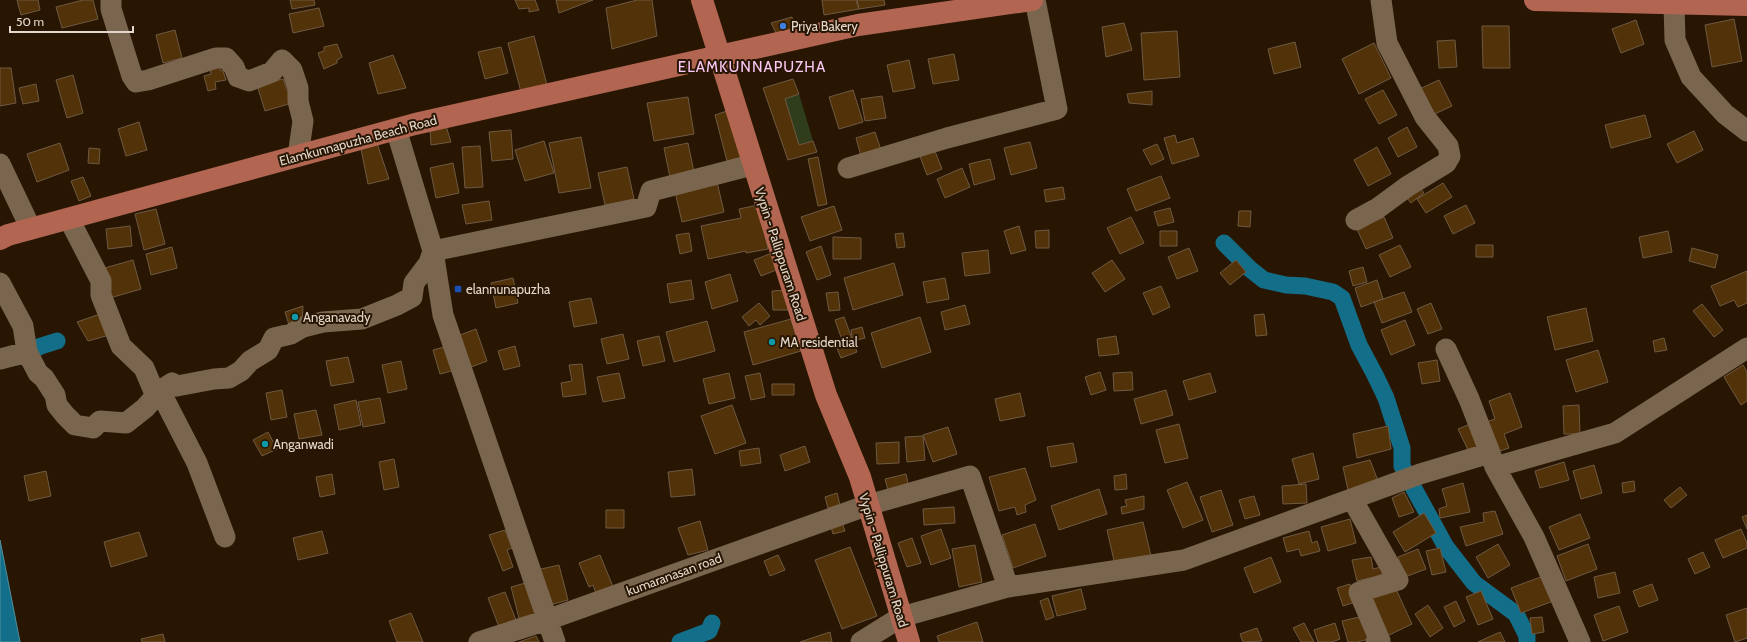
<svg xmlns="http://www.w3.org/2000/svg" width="1747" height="642" font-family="Cabin,sans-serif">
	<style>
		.green { fill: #2f3d1d }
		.water { fill: #136f89; stroke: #528e9d }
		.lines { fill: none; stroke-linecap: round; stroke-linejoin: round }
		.canal { stroke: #136f89; stroke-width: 17 }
		.building { fill: #523208; stroke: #6e5943 }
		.minor { stroke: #7a654f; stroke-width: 21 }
		.major { stroke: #b26651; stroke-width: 22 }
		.shop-dot { fill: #3f7fe0; stroke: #281603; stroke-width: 1.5 }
		.transit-dot { fill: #1a4fb4; stroke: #281603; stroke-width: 1.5 }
		.culture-dot { fill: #0f9aa8; stroke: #281603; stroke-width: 1.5 }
		.labels { text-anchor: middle; stroke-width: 4; stroke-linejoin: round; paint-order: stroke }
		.poi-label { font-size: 13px; fill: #e4d8cc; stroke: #281603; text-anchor: start }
		.street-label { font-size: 13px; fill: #e4d8cc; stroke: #281603 }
		.quarter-label { font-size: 15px; letter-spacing: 1px; fill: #fac9f6; stroke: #281603 }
	</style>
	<rect width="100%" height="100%" fill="#281603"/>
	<!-- green -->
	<path class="green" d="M799,94L813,141L799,145L785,99Z"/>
	<!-- water -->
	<path class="water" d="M0,540L20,642H0Z"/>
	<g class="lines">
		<!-- canal -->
		<path class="canal" d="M1224,243L1250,269L1264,280L1286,285L1305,286L1333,292L1342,298L1359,345L1375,375L1386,398L1402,448V466L1413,487L1446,547L1474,583L1516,614L1527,636V642
			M17,357L41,346L57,341
			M680,642L709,631L712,623"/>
	</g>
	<!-- building -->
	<path class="building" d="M17,0H38L40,10L21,15Z
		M83,0H93L98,19L62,28L56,7Z
		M290,0H314L315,5L292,9Z
		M515,0H535L539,10L529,12V8L519,9Z
		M556,0H593L559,13Z
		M637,0H652L657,36L612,49L606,8Z
		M822,0H856L859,9L824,15Z
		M857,0H884L885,5L859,9Z
		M319,8L324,26L293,33L289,14Z
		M792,17L794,30L776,33L771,23Z
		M1734,19L1742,61L1712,67L1705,25Z
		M1636,20L1644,44L1621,53L1612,29Z
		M1124,23L1132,50L1106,57L1102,27Z
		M1482,26H1509L1510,68H1483Z
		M175,30L182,58L163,63L156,35Z
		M1177,31L1180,77L1144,80L1141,33Z
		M534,36L547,85L521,92L508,43Z
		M1455,40L1457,67L1439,68L1437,41Z
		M1295,42L1301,67L1274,74L1268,49Z
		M1374,43L1391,78L1359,94L1342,59Z
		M337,44L342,57L337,60V63L324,69L318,53L324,51V47Z
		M501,47L508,73L485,79L478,52Z
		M954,54L959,80L933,84L928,59Z
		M393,55L406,88L378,94L369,63Z
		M909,60L915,88L893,92L887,65Z
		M220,65V70L223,71L226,80L215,82L216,89L208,91L204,76L211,74L210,68Z
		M0,68H11L16,103L0,106Z
		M73,75L83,113L67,118L56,80Z
		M283,79L292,103L265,111L257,85Z
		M793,79L799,94L785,99L799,145L813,141L817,152L788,160L763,88Z
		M1439,80L1452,106L1428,117L1415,91Z
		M36,84L39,101L23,104L19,88Z
		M853,90L863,122L839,129L829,97Z
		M1383,90L1397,115L1379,124L1365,99Z
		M1152,91V105L1129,103L1127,94Z
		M882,96L886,118L865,121L861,99Z
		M688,97L694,134L654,141L647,103Z
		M730,110L742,157L727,161L715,115Z
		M1645,115L1651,137L1611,148L1605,125Z
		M139,122L147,150L126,156L118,129Z
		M446,126L451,142L431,145L430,129Z
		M1407,127L1417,147L1398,157L1388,138Z
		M511,130L513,159L492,161L489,132Z
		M1694,131L1703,150L1677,163L1667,144Z
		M875,132L881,150L861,156L856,138Z
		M1175,135L1177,143L1193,138L1199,156L1172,164L1164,138Z
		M581,137L591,188L559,193L549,143Z
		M376,140L389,179L368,184L360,144Z
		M544,141L554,173L525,181L515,150Z
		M1030,142L1037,168L1011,175L1004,148Z
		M60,143L69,170L37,182L27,154Z
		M688,143L695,177L671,182L664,148Z
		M1157,144L1164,159L1151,165L1143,150Z
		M480,146L483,187L465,188L462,147Z
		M933,146L942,169L927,175L918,151Z
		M1377,147L1391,174L1368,186L1354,160Z
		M89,148L100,149L99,164L88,163Z
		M818,157L827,204L818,206L808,159Z
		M990,159L995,179L974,185L969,164Z
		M453,163L459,193L436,198L430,168Z
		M627,167L634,199L605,205L598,173Z
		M962,168L970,187L945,198L937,179Z
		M1161,176L1170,198L1136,211L1127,189Z
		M83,177L91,196L79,201L71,181Z
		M717,182L724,212L682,222L675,192Z
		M1416,182L1424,193L1411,203L1402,192Z
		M1443,183L1452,197L1426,213L1417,199Z
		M1063,187L1065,199L1046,202L1044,190Z
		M489,201L492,220L466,224L462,205Z
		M758,205L768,249L746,253V251L708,259L701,226L741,218L739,209Z
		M1466,205L1475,223L1453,234L1444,216Z
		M834,206L842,230L810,241L801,217Z
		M1170,208L1174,222L1158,226L1154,212Z
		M156,209L165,244L144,250L135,214Z
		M1239,211H1251L1250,227L1238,226Z
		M1131,217L1144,243L1120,254L1107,228Z
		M1384,217L1393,238L1366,249L1357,229Z
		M130,226L132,246L108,249L106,229Z
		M1019,226L1026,250L1011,254L1004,231Z
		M1049,230V248H1036L1035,231Z
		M1160,231H1177V246H1160Z
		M1668,231L1672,252L1643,258L1639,237Z
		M689,233L692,251L680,254L676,235Z
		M903,233L905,247L897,248L895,234Z
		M833,237L861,238V259H833Z
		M1400,245L1411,267L1390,277L1379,255Z
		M1476,245H1493V257H1476Z
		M821,246L831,275L817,280L806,252Z
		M172,247L177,268L151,275L146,254Z
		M1189,248L1198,271L1177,279L1168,257Z
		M1692,248L1718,255L1715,268L1689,261Z
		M988,250L990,273L965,276L962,253Z
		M772,253L779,269L761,276L754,260Z
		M133,260L141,289L110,298L101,269Z
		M1112,260L1125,279L1105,292L1092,273Z
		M1236,260L1246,272L1230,285L1220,273Z
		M894,263L903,295L853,310L844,278Z
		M1363,267L1367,282L1353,286L1349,271Z
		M1747,271V303L1738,307L1734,300L1720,306L1711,286Z
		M730,274L738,301L712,309L705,282Z
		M513,278L518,303L496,308L491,283Z
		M945,278L949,299L927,303L923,282Z
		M691,280L694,299L670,303L667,284Z
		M1377,280L1383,299L1361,307L1355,288Z
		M1161,286L1170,307L1153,315L1143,293Z
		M787,290L788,310H773L772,291Z
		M838,292L840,310L829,311L826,293Z
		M1404,292L1412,312L1382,323L1374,302Z
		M591,298L597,323L574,327L569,302Z
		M759,303L770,316L760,325L756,320L749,326L742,317Z
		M1431,303L1442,329L1428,334L1417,309Z
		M1702,304L1723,330L1714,337L1693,311Z
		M965,305L970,324L945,330L941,312Z
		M303,306L302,322L290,328L285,312Z
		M1586,308L1593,341L1555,350L1547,317Z
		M103,313L113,334L88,341L77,322Z
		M1264,314L1267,335L1256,336L1254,315Z
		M844,317L857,352L841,358L836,346L843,343L835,320Z
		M920,317L931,352L882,368L871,333Z
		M791,319L801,351L753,365L744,332Z
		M1405,320L1415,345L1391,355L1381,330Z
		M707,321L715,351L674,362L666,332Z
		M862,327L865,338L853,341L851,330Z
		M476,329L487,361L471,367L460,335Z
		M623,334L629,359L607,364L601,339Z
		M659,336L665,361L643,366L637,341Z
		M1116,336L1119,354L1099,356L1097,339Z
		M1664,338L1667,350L1655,352L1653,341Z
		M448,346L455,370L440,374L433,350Z
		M515,346L520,366L504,370L498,351Z
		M1598,350L1608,382L1576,392L1566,360Z
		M348,357L354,382L331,386L326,361Z
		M1437,360L1440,381L1422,384L1418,363Z
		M401,361L407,389L388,393L382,365Z
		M582,364L586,394L563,397L561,383L572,381L569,365Z
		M1743,365L1747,372V401L1741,405L1724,377Z
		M1100,372L1106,390L1091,395L1085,377Z
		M1132,372L1133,390L1114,391L1113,373Z
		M619,373L625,398L603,402L597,377Z
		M729,373L735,398L709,404L703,379Z
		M760,373L765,397L751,400L745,376Z
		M1210,373L1216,392L1189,400L1183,381Z
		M772,384H794V395H772Z
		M282,390L287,417L271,420L266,393Z
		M1166,390L1173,415L1141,424L1134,399Z
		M1020,393L1025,416L1000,421L995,399Z
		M1510,393L1522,427L1504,434L1509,448L1497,452L1486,422L1495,419L1489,401Z
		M380,398L385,423L363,427L358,402Z
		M356,400L361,425L339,430L334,405Z
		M732,405L746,443L715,454L701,416Z
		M1579,405L1580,434H1564L1563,406Z
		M316,410L322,435L299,439L294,414Z
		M1475,422L1487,452L1471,456L1458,429Z
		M1179,424L1188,458L1165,463L1156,430Z
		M1388,426L1391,449L1357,458L1353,434Z
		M948,427L957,454L933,462L923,435Z
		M268,432L277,449L262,456L253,440Z
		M923,436L925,460L907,462L905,437Z
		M899,442V463L877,464L876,443Z
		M1073,443L1077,462L1051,467L1047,447Z
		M805,446L810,462L785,471L780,455Z
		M759,448L761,463L741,466L739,451Z
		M1313,453L1319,479L1299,484L1292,459Z
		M394,459L399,487L384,490L379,462Z
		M1370,460L1378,481L1348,490L1343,467Z
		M1564,462L1569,480L1540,488L1535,471Z
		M1594,465L1602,493L1581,499L1573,471Z
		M1025,468L1036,500L1025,505L1026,512L1017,515L1015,507L999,511L989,477Z
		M692,469L695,495L671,497L668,472Z
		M46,471L51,496L29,501L24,476Z
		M332,474L335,494L320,497L316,477Z
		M906,474L910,492L890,497L885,479Z
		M1126,474L1127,489L1115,490L1114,476Z
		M1634,481L1635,491L1623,493L1622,483Z
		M1187,482L1203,520L1183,528L1167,490Z
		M1463,483L1470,512L1440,518L1439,509L1447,506L1442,489Z
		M1306,484L1307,503L1283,504L1282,486Z
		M1680,487L1687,495L1671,508L1664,500Z
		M1099,489L1107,514L1059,530L1051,506Z
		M1221,490L1233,525L1212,532L1200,497Z
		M1404,492L1414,512L1399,517L1392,498Z
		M837,493L840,505L828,508L825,497Z
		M1144,496V509L1122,514L1121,507L1127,506L1125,500Z
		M1254,496L1260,515L1245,519L1239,500Z
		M954,507L955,523L924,525L923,509Z
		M606,510H624V528H606Z
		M1495,511L1503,534L1466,546L1460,527L1484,522L1483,513Z
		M1424,513L1436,533L1405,552L1393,532Z
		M1580,514L1590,538L1559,550L1549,527Z
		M1747,515V529L1742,517Z
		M1350,519L1356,543L1328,551L1321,527Z
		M841,520L845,531L833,534L830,523Z
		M700,521L708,550L688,555L678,528Z
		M1143,522L1151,556L1115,565L1107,530Z
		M1035,524L1046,556L1013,568L1002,535Z
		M941,529L951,558L931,565L921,536Z
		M1741,529L1747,543V548L1723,558L1715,540Z
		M505,530L512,548L507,550L513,567L503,571L489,535Z
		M322,531L328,553L298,560L293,538Z
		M1309,531L1312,543L1317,541L1320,551L1301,556L1299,549L1287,552L1283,538Z
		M139,532L147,556L111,567L104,542Z
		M912,538L921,563L907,567L898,543Z
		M1498,544L1510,565L1488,578L1476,557Z
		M1588,544L1597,569L1566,581L1557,556Z
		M975,545L982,582L959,587L952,549Z
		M850,547L877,616L842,629L815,560Z
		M1440,548L1446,572L1432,575L1426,551Z
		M1418,549L1426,569L1405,577L1398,557Z
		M1703,552L1710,567L1695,574L1688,559Z
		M600,555L614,589L597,596L593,585L589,587L579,563Z
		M778,555L785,570L770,576L764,561Z
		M1271,557L1281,582L1254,593L1244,568Z
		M1371,557L1373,569L1381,567L1384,580L1370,578L1357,581L1352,560Z
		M559,565L568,600L546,606L537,570Z
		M1615,572L1620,593L1598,598L1594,577Z
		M1546,575L1556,600L1521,613L1511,588Z
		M533,581L542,616L520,622L511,587Z
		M1350,584L1355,602L1343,606L1337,588Z
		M1652,584L1658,600L1639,607L1633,591Z
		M1395,587L1412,624L1385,637L1367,599Z
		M1081,589L1086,609L1057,616L1052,596Z
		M1481,591L1493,619L1478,625L1466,597Z
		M505,592L518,625L501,632L488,598Z
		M1048,598L1054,617L1046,620L1040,601Z
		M1456,601L1465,621L1454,627L1444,607Z
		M1428,605L1443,628L1430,637L1415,614Z
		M1619,606L1628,632L1603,641L1594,615Z
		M1747,608V638L1735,642L1726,615Z
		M411,613L423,642H397L389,621Z
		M1368,615L1373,638L1357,642H1348L1342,621Z
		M1542,617L1544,632L1532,634L1530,618Z
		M977,622L983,642H939L937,636Z
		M1304,623L1314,642H1301L1293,628Z
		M1335,623L1340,639L1332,642H1318L1314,630Z
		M1257,628L1262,641L1243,642L1240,634Z
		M830,632L832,642H800Z
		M1500,632L1505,642H1478Z
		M163,634L165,642H142L141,639Z
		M536,636L539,642H519Z"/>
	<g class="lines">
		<!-- minor -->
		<path class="minor" d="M111,0V9L132,76L136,82L148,80L216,58H226L234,67L238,77L249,81L272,72L282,60L292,70L298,88V101L303,121L298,156
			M1674,4L1675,40L1691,77L1725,114L1747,131
			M396,129L433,251L443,315L555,642
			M0,164L31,229
			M848,168L947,138L1057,109L1035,0
			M69,219L101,281V295L121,346L144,368L155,394
			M1356,220L1378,208L1408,186L1446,163L1450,156L1448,146L1425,117L1387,43L1381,0
			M0,283L23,326L27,352L0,359
			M1446,349L1469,399L1490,453
			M27,352L38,373L44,378L55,395L57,405L65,415L75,425L93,428L100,421L126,423L145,408L153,399L155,394L172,383L177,386L214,379L229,378L241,371L250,361L268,350L274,338L291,334L303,327L323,322L362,319L397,305L412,297L414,283L429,263L433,251L646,207L651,191L752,165
			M160,391L197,463L225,537
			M1352,499L1398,580L1359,592L1380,641L1376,642
			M479,642L547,620L868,505L970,476L1008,587L1184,560L1420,474L1490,453L1495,467
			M861,642L901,617L1008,587
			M1580,642L1534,537L1495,467L1615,433L1747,348"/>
		<!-- major -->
		<path class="major" d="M702,0L826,395L860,477L909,642
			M1535,0L1747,5
			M0,239L8,235L415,124L858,25L1032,0"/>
	</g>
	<!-- markers -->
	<circle class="shop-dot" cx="783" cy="26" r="4"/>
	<rect class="transit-dot" x="454" y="285" width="8" height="8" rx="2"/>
	<g class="culture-dot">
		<circle cx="295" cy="317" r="4"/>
		<circle cx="772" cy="342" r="4"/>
		<circle cx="265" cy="444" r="4"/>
	</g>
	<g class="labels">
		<!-- poi labels -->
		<g class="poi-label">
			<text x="791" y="31">Priya Bakery</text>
			<text x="466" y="294">elannunapuzha</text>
			<text x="303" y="322">Anganavady</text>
			<text x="780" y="347">MA residential</text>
			<text x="273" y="449">Anganwadi</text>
		</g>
		<!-- street labels -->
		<g class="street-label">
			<text transform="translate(358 140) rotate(-15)" y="5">Elamkunnapuzha Beach Road</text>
			<text transform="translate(781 254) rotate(72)" y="5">Vypin - Pallippuram Road</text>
			<text transform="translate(884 560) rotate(73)" y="5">Vypin - Pallippuram Road</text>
			<text transform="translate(674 574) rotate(-20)" y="5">kumaranasan road</text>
		</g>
		<!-- quarter labels -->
		<g class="quarter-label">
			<text x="752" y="72">ELAMKUNNAPUZHA</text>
		</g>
	</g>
	<!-- scale -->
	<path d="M10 26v6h123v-6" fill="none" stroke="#e4d8cc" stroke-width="2"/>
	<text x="16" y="26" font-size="12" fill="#e4d8cc" stroke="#281603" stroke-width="3" paint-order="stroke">50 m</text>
</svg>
